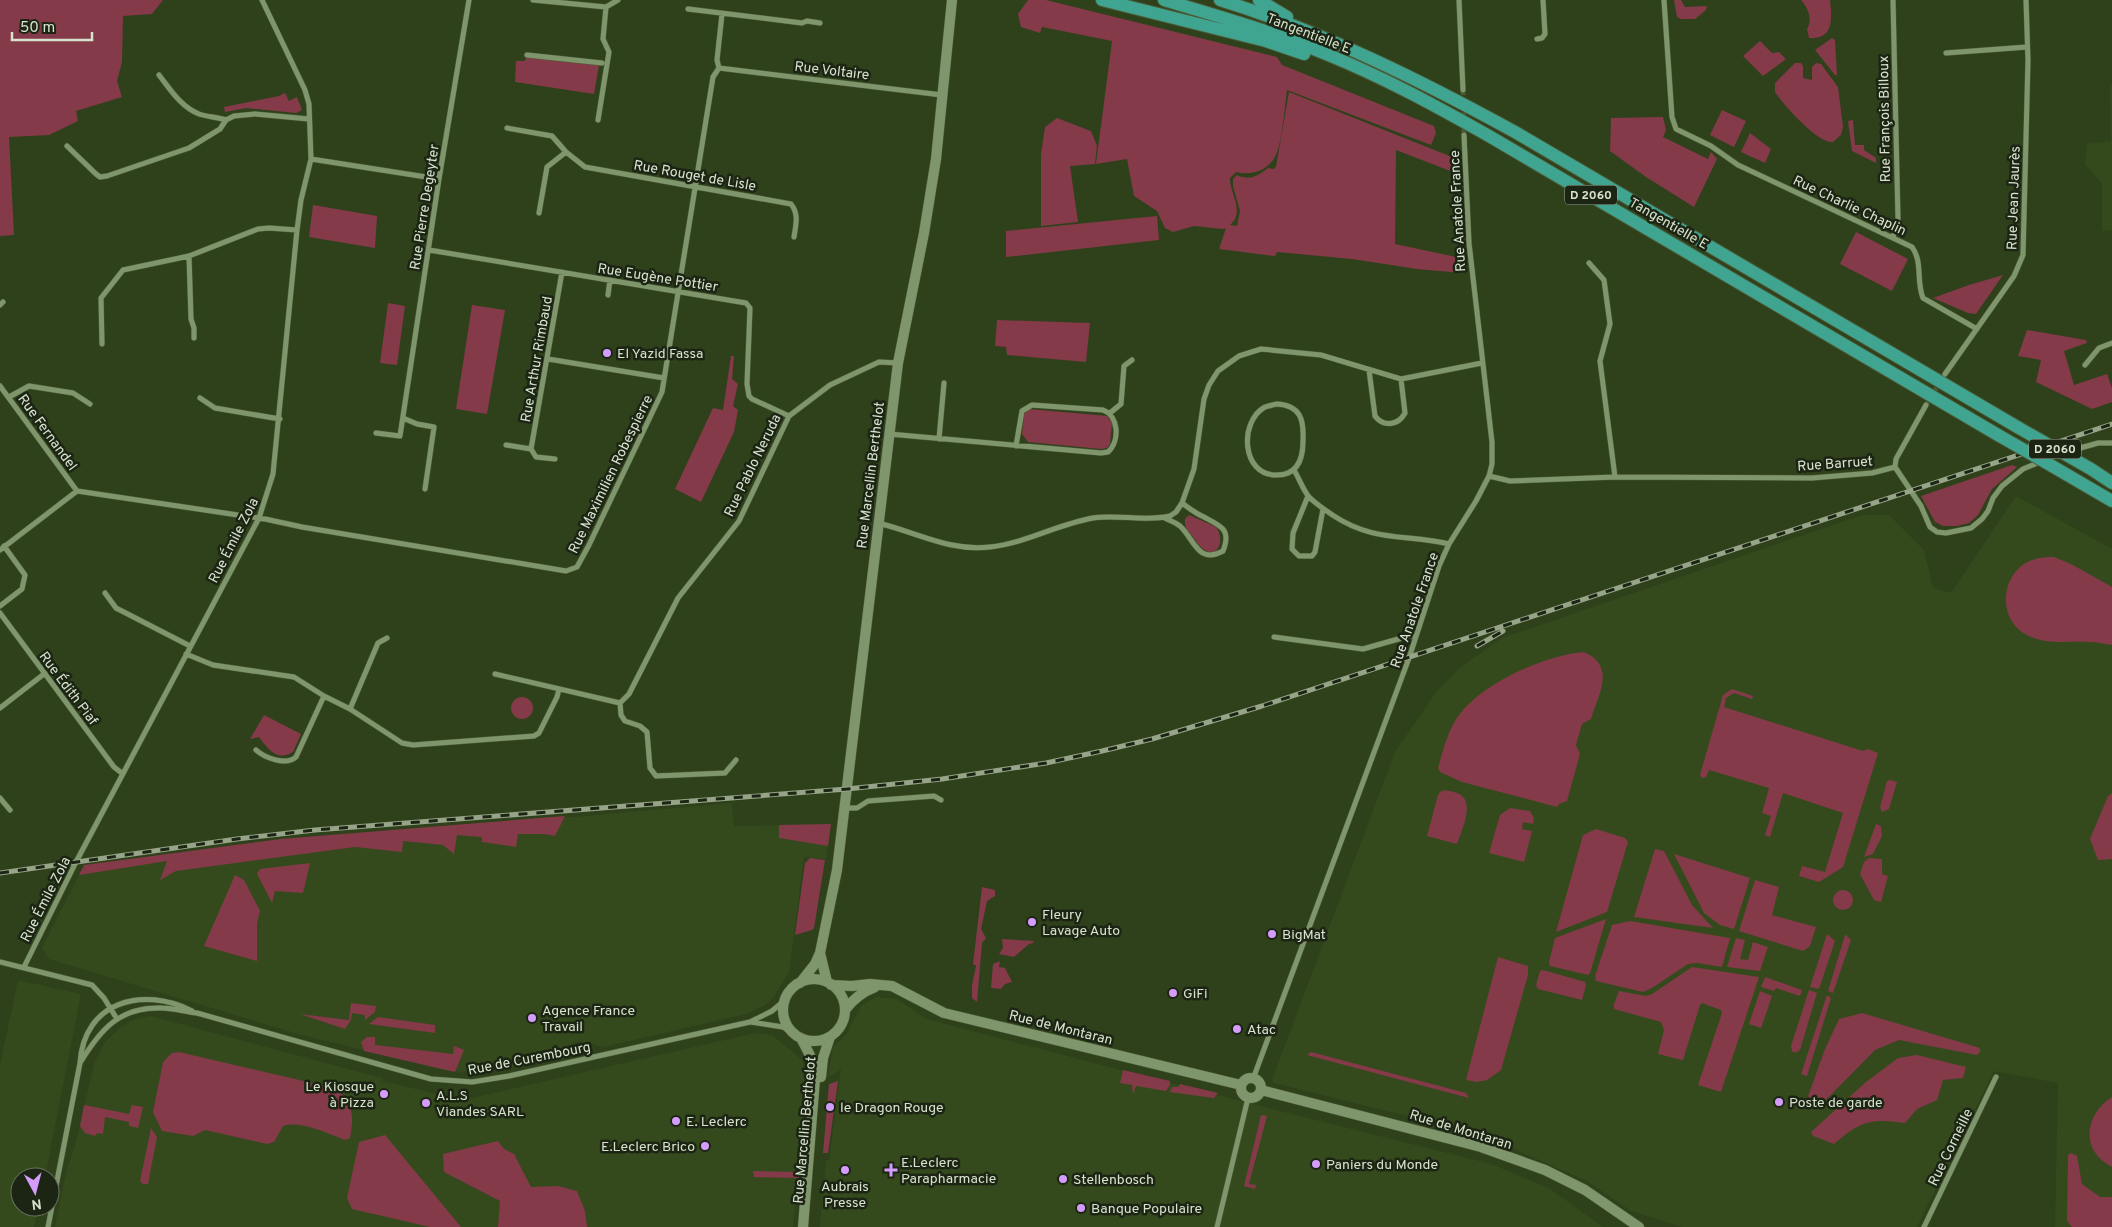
<svg xmlns="http://www.w3.org/2000/svg" width="2112" height="1227" font-family="Overpass,sans-serif">
	<style>
		.built { fill: #344a1d }
		.green { fill: #843a48 }
		.lines { fill: none; stroke-linecap: round; stroke-linejoin: round }
		.street-tunnel { stroke: #475936; stroke-width: 5; stroke-dasharray: 5 2.5; stroke-linecap: butt }
		.street-casing { stroke: #4c5c3a; stroke-width: 6 }
		.secondary-casing { stroke: #4c5c3a; stroke-width: 11 }
		.primary-casing { stroke: #4c5c3a; stroke-width: 14 }
		.street { stroke: #7f956b; stroke-width: 5 }
		.secondary { stroke: #7f956b; stroke-width: 10 }
		.primary { stroke: #3fa490; stroke-width: 12 }
		.rail-casing { stroke: #96a488; stroke-width: 5 }
		.rail { stroke: #1c2414; stroke-width: 3; stroke-dasharray: 9; stroke-linecap: butt }
		.primary-bridge-casing { stroke: #4c5c3a; stroke-width: 14; stroke-linecap: butt }
		.primary-bridge { stroke: #3fa490; stroke-width: 12 }
		.poi-dot { fill: #d49cfb; stroke: #1c2414; stroke-width: 2 }
		.labels { text-anchor: middle; stroke-width: 5; stroke-linejoin: round; paint-order: stroke }
		.shield { fill: #1c2414; stroke: #9faa96; stroke-width: 1 }
		.shield-label { font-size: 12px; font-weight: bold; fill: #d7e3cd }
		.street-label { font-size: 14px; fill: #d7e3cd; stroke: #1c2414 }
		.poi-label { font-size: 14px; fill: #d7e3cd; stroke: #1c2414; text-anchor: start }
	</style>
	<rect width="100%" height="100%" fill="#2e411b"/>
	<!-- built -->
	<path class="built" d="M2112,85V230L2102,231V184L2085,164L2087,144L2111,141L2110,87Z
		M2016,496L2112,549V1227H2055L2058,1083L1994,1071L1917,1227H1682L1631,1211L1587,1181L1500,1143L1407,1116L1274,1083L1272,1080L1395,752L1436,692L1461,667L1502,638L1862,515H1889L1924,550L1933,588L1951,593Z
		M732,803L734,826L831,824L826,859L804,857L789,972L773,998L765,1005L746,1014L603,1047L580,1041L572,1043L554,1058L520,1066L462,1072L439,1069L298,1034L49,959L42,948L81,871L277,843Z
		M18,980L81,994L45,1177H20V1207H39L34,1227H0V1065Z
		M876,997L897,999L926,1019L1193,1089L1491,1164L1549,1188L1603,1227H820L826,1160H829L841,1068L833,1075L828,1076L833,1047L846,1035L861,1006Z
		M151,1016L382,1078V1081L463,1100L755,1033L772,1035L802,1060L806,1072L805,1103L793,1227H55L67,1169L75,1146L94,1063L105,1042L122,1026L136,1019Z"/>
	<!-- green -->
	<path class="green" d="M0,0H163L152,14L123,16L122,62L117,81L122,97L76,111L78,121L49,135L9,137L14,235L0,236Z
		M1028,0H1046L1277,57L1282,65L1434,126L1436,133L1431,145L1287,90C1285,105 1282,143 1276,155C1268,171 1252,176 1236,172L1230,178C1229,193 1246,212 1230,225L1237,226L1240,211L1233,186V179L1237,175C1250,181 1258,176 1268,168L1274,169L1276,167L1289,92L1457,159L1458,174L1396,150L1395,244L1461,258L1462,273L1417,269L1352,259L1277,252L1275,256L1219,249L1226,228L1223,229L1194,226L1173,232L1165,228L1157,211L1134,196L1127,159L1096,164L1112,41L1042,27L1040,33L1021,27L1018,14Z
		M1674,0H1681L1685,7L1707,6L1706,10L1695,19H1681L1677,17Z
		M1801,0H1830C1832,18 1834,40 1809,38L1807,29C1813,19 1808,8 1801,0Z
		M1832,38L1835,40L1837,75H1835L1815,50Z
		M1760,41L1772,53L1779,52L1786,59L1763,76L1743,56Z
		M526,57L599,65L594,94L515,82L516,61H525Z
		M1795,63H1801L1803,66V78L1812,80V67L1816,63L1821,64L1838,87L1843,127L1841,135L1833,142C1818,144 1783,104 1775,92V83Z
		M285,93L289,101L297,97L302,110L296,113L246,108L225,112L224,107L279,96Z
		M1722,110L1746,121L1734,147L1710,135Z
		M1663,117L1666,130L1663,137L1708,159L1711,152L1717,159L1694,207L1646,177L1610,151L1611,118Z
		M1057,118L1091,131L1097,146L1095,164L1070,166L1078,222L1041,226V154L1045,127Z
		M1853,120L1855,145H1864V150L1876,158V163L1852,151L1848,121Z
		M1750,133L1771,149L1765,163L1741,152Z
		M313,205L377,216L375,248L309,237Z
		M1157,216L1159,240L1006,257V231Z
		M1856,232L1908,259L1892,291L1840,264Z
		M2003,275L1976,314L1968,313L1933,298L1969,285Z
		M388,303L405,306L397,365L380,363Z
		M472,305L505,310L487,414L456,409Z
		M997,320L1090,323L1086,362L1007,355L1006,347L995,346Z
		M2027,330L2086,340L2087,343L2064,351L2074,385L2107,374L2112,388V402L2092,409L2036,382L2041,360L2018,356Z
		M731,356H734L732,379L738,384L733,406L738,410L734,432L701,502L675,489L713,408L723,410Z
		M1029,409L1107,416L1112,423L1110,444L1107,448L1101,449L1028,442L1022,434L1024,414Z
		M2012,465L2017,467L1992,489L1978,515L1969,523L1957,526H1943L1935,522L1921,496Z
		M1189,515L1216,527C1225,539 1219,560 1203,549C1199,546 1196,541 1193,537C1188,531 1184,527 1185,519Z
		M2054,557L2073,565L2112,587V645C2105,644 2097,642 2089,642C2069,641 2048,645 2029,636C1999,623 1999,581 2024,564C2033,558 2044,557 2054,557Z
		M1584,652C1616,666 1599,693 1591,719L1582,724L1576,745L1580,754L1567,801L1559,804L1557,807L1462,782L1440,772L1438,768C1443,751 1447,733 1457,718C1479,684 1545,655 1584,652Z
		M1732,689L1753,696L1752,699L1734,693L1726,698L1724,707L1863,751L1868,749L1878,753L1843,867L1819,882L1799,876L1802,866L1825,872L1843,813L1783,793L1770,837L1765,835L1771,816L1762,813L1769,788L1709,770L1706,777L1702,778L1700,775L1723,695Z
		M511 708a11 11 0 1 1 22 0a11 11 0 1 1-22 0Z
		M264,715L301,734L293,752C277,762 268,749 259,737L250,739Z
		M1890,780L1897,782L1889,809L1882,812L1880,807L1887,781Z
		M1441,791C1447,790 1451,791 1457,793C1477,800 1461,831 1457,844L1427,836L1438,795Z
		M2112,793V859L2098,860L2090,839L2108,796Z
		M1510,808L1530,811L1534,818L1533,824L1523,822L1522,829L1532,831L1524,862L1489,853L1500,815Z
		M565,816L555,836L544,834H518L516,847L482,842V837L457,835L454,854L443,845L403,841L402,852L355,847L176,871L160,880L167,861L79,875L84,865L280,839Z
		M831,824L828,846L779,838V825Z
		M1876,824L1881,826L1882,836L1873,854L1864,857Z
		M1596,829L1625,838L1628,842L1607,912L1556,932L1583,835Z
		M1655,849L1664,851L1692,905L1713,928L1634,917Z
		M1674,854L1750,878L1734,929L1720,925L1704,913Z
		M810,858L825,860L814,928L812,930L795,935L805,863Z
		M1869,858L1882,859V874L1888,876L1881,902L1874,900L1860,874L1864,862Z
		M310,863L303,893L275,891L272,903L257,874L260,869Z
		M235,875L244,880L260,911L257,923V961L204,946Z
		M1755,880L1779,887L1772,915L1816,927L1810,946L1803,951L1739,931Z
		M982,887L995,890V896L987,901L981,929L986,938L982,943L977,1002L972,998V985L976,966L973,964Z
		M1833 900a10 10 0 1 1 20 0a10 10 0 1 1-20 0Z
		M1606,919L1590,973L1588,975L1550,966L1549,962L1555,938Z
		M1630,921L1730,938L1722,967L1697,963L1688,964L1652,988L1643,992L1596,981L1595,976L1612,925Z
		M1827,934L1835,941L1819,989L1810,987Z
		M1845,935H1846L1851,940L1833,993L1828,991Z
		M1736,938L1745,940L1740,959L1748,960L1753,942L1768,947L1760,971L1727,967Z
		M1002,939L1034,941L1033,943L1029,944L1014,957L999,954L1003,948Z
		M1498,957L1528,966V975L1501,1070L1487,1080L1477,1082L1466,1080Z
		M1000,961L999,967L1005,968L1012,982L1005,984L1001,989L991,988L993,964Z
		M1692,967L1759,977L1721,1092L1698,1085L1722,1013L1721,1010L1702,1003L1700,1005L1683,1060H1682L1658,1054L1664,1030L1661,1022L1614,1009V1004L1619,991L1646,996L1652,994Z
		M1543,970L1585,982L1586,985L1582,1000L1538,989L1536,985L1540,971Z
		M1765,977L1802,990L1800,996L1776,988L1774,991L1761,987Z
		M1809,990L1817,993L1800,1050L1795,1053L1792,1051L1791,1046Z
		M1760,991L1772,996L1761,1028L1749,1024Z
		M1827,995L1831,998L1807,1076L1801,1074Z
		M351,1003L376,1006L375,1012L365,1020V1015L352,1013L351,1020L345,1029L300,1014L349,1020Z
		M1862,1013L1980,1048V1052L1977,1055L1899,1040L1875,1050L1821,1105H1813L1808,1096L1825,1049L1839,1019Z
		M378,1017L435,1025V1033L369,1024Z
		M367,1037H375V1045L453,1054L454,1046L464,1050L455,1072L364,1051L361,1042Z
		M179,1052L334,1088C354,1100 354,1117 350,1138L345,1140C329,1134 300,1120 283,1126L274,1142L267,1144L205,1130L193,1136L162,1131L153,1112L163,1062L172,1053Z
		M1311,1052L1466,1093L1469,1098L1307,1055Z
		M1917,1055L1966,1067L1963,1078L1943,1080L1937,1100L1917,1109L1905,1123C1871,1118 1860,1121 1834,1144L1813,1136L1811,1132L1866,1082L1898,1058Z
		M1123,1070L1170,1081V1085L1166,1091L1136,1086L1133,1094L1132,1085L1120,1083Z
		M838,1081L828,1153H823L829,1084Z
		M1180,1084L1218,1093L1214,1098L1170,1092L1172,1087H1178Z
		M2112,1097V1167C2080,1151 2084,1115 2112,1097Z
		M84,1105L129,1114L132,1105L143,1107L138,1128L129,1126V1122L105,1117L103,1134L97,1133L95,1136L85,1133L80,1126Z
		M1261,1115L1267,1116L1249,1184L1256,1185L1255,1189L1244,1186Z
		M151,1128L157,1137L148,1184H143L140,1181Z
		M385,1135L461,1227H430L352,1209L347,1198L359,1142Z
		M498,1141L504,1149L514,1154L531,1187L558,1186L577,1191L585,1211L587,1227H498L500,1201L444,1172L443,1154Z
		M2071,1153L2077,1156L2082,1184L2100,1197H2112V1227H2072L2067,1221L2068,1155Z
		M753,1171L799,1172V1178L754,1177Z"/>
	<g class="lines">
		<!-- street-tunnel -->
		<path class="street-tunnel" d="M1463,90L1464,135
			M1926,405L1945,374"/>
		<defs>
			<path id="street" d="M533,0L606,7L603,39L609,52L598,120
				M1459,0L1463,90
				M1664,0L1672,117L1676,129L1711,146L1738,165L1912,247C1923,262 1916,281 1923,298L1977,329
				M606,7L618,0
				M688,9L802,23L807,21L820,23
				M1537,39L1542,38L1545,34L1543,0
				M1946,53L2027,47
				M527,55L602,63
				M719,68L942,95
				M719,68L717,60L722,14
				M159,75C170,89 181,107 199,114C208,117 217,117 226,120
				M507,128L552,136L566,152
				M67,146L96,174L100,177L107,176L189,148L220,129L226,120L234,116L255,114L309,119
				M311,159L439,179
				M539,213L547,167L566,152L585,167L791,204C799,214 796,224 794,237
				M1893,238L1898,219L1893,0
				M429,250L746,303L750,308L747,384L749,396L752,399L789,416
				M189,256L191,319L194,328V338
				M1589,263L1604,280L1610,324L1600,361L1615,477
				M608,295L610,280
				M0,305L3,302
				M102,344L101,298L123,270L189,256L258,229L269,228L297,230
				M548,359L664,378
				M2085,365L2099,348L2112,343
				M1369,370L1375,416C1383,427 1398,426 1405,413L1401,379
				M1945,374L2014,276L2023,255L2028,60L2026,0
				M0,386L77,491
				M9,397L29,386L73,393L90,404
				M200,398L215,408L280,419
				M1276,404C1301,405 1304,420 1303,441C1303,458 1298,475 1277,475C1241,476 1239,421 1265,407C1268,406 1273,405 1276,404Z
				M1110,413L1121,404L1124,366L1132,360
				M403,418L417,424L434,427L425,489
				M376,433L400,436L439,179L469,0
				M889,434L1101,453L1108,452C1120,441 1119,416 1103,410L1032,405L1022,411L1016,446
				M939,439L944,383
				M506,445L531,449
				M555,459L536,457L531,449L562,272
				M1895,467L1896,459L1926,405
				M1294,470C1299,478 1303,490 1309,497C1316,504 1325,510 1334,516C1374,542 1405,534 1449,544
				M1489,476L1510,481L1615,477L1812,478L1872,473L1895,467L1921,506L1930,527L1937,532L1946,533L1971,528L1982,519L1988,511L1993,498L2002,486L2023,469L2059,454L2098,443H2112
				M1308,496L1293,533L1292,549L1299,556H1312L1315,552L1323,509
				M1165,518C1170,521 1178,523 1182,528C1195,542 1199,564 1223,551C1232,528 1220,526 1202,516C1195,513 1189,508 1182,503
				M878,523C916,532 950,552 990,547C1026,543 1058,524 1093,518C1118,514 1145,522 1170,516L1176,512L1182,503L1194,469L1204,399L1209,385L1218,371L1239,356L1261,349L1321,355L1401,379L1482,363
				M0,550L77,491L265,519L302,527L566,571L577,567L589,545L662,392L713,77L719,68
				M105,593L116,608L190,646
				M0,606L22,589L25,575L4,546
				M0,613L114,767L123,774
				M1274,637L1363,649L1409,636H1416
				M186,654L213,665L294,677L324,696L350,709L402,743L413,745L534,736L539,733L557,697L559,689
				M495,674L620,703
				M620,703L629,694L678,598L739,521L789,416L830,385L879,362L898,363
				M620,703L621,715L625,721L640,726L647,732L650,768L656,776L725,773L736,760
				M0,708L44,674
				M350,709L378,643L387,638
				M256,750C265,758 286,766 296,757L324,696
				M0,798L10,810
				M845,808H857L868,801L934,796L941,800
				M0,962L92,985L104,998L117,1019
				M24,967L76,862L259,518L273,474L297,230L301,200L311,159L309,104L305,90L262,0
				M751,1022L783,1027L793,1033
				M80,1063C100,1030 120,1006 162,1008C174,1008 186,1012 197,1013L431,1079L472,1082L509,1076L750,1022L772,1011L784,1001
				M1253,1079L1409,658L1439,566L1449,544L1476,501L1489,476L1492,464V442L1469,243L1464,135
				M48,1227L80,1063C84,1001 143,986 192,1011
				M1217,1227L1248,1098
				M1924,1227L1996,1077"/>
			<path id="secondary" d="M820,953L827,982
				M783 1010a31 31 0 1 1 62 0a31 31 0 1 1-62 0Z
				M800,983L815,964L820,953L837,870L898,363L924,233L936,159L952,0
				M831,985L852,986L870,984L892,986L944,1013L1241,1085
				M845,1010C853,999 862,992 875,987
				M801,1038L816,1067L803,1227
				M821,1077L823,1058L830,1037
				M1241 1088a10 10 0 1 1 20 0a10 10 0 1 1-20 0Z
				M1261,1090L1481,1147L1545,1170L1585,1190L1639,1227"/>
			<path id="primary" d="M1102,0L1266,41L1304,54
				M1164,0C1218,16 1274,32 1326,54C1383,77 1436,106 1489,136L1998,435
				M1220,0C1324,32 1420,80 1515,132L2019,428
				M1259,0L1287,17
				M2052,466L2112,501
				M2091,469L2112,483"/>
		</defs>
		<!-- street casing -->
		<use href="#street" class="street-casing"/>
		<!-- secondary casing -->
		<use href="#secondary" class="secondary-casing"/>
		<!-- primary casing -->
		<use href="#primary" class="primary-casing"/>
		<!-- street -->
		<use href="#street" class="street"/>
		<!-- secondary -->
		<use href="#secondary" class="secondary"/>
		<!-- primary -->
		<use href="#primary" class="primary"/>
		<defs>
			<path id="rail" d="M1477,646L1503,631
				M0,873L237,839L315,830L847,789L942,779L1046,763L1102,751L1152,739L1262,706L2112,424"/>
		</defs>
		<!-- rail casing -->
		<use href="#rail" class="rail-casing"/>
		<!-- rail -->
		<use href="#rail" class="rail"/>
		<defs>
			<path id="primary-bridge" d="M2019,428L2091,469
				M1998,435L2052,466"/>
		</defs>
		<!-- primary-bridge casing -->
		<use href="#primary-bridge" class="primary-bridge-casing"/>
		<!-- primary-bridge -->
		<use href="#primary-bridge" class="primary-bridge"/>
	</g>
	<!-- markers -->
	<g class="poi-dot">
		<circle cx="607" cy="353" r="5"/>
		<circle cx="1032" cy="922" r="5"/>
		<circle cx="1272" cy="934" r="5"/>
		<circle cx="1173" cy="993" r="5"/>
		<circle cx="532" cy="1018" r="5"/>
		<circle cx="1237" cy="1029" r="5"/>
		<circle cx="384" cy="1094" r="5"/>
		<circle cx="1779" cy="1102" r="5"/>
		<circle cx="426" cy="1103" r="5"/>
		<circle cx="830" cy="1107" r="5"/>
		<circle cx="676" cy="1121" r="5"/>
		<circle cx="705" cy="1146" r="5"/>
		<circle cx="1316" cy="1164" r="5"/>
		<circle cx="845" cy="1170" r="5"/>
		<path d="M888.5 1162.5h5v5h5v5h-5v5h-5v-5h-5v-5h5z"/>
		<circle cx="1063" cy="1179" r="5"/>
		<circle cx="1081" cy="1208" r="5"/>
	</g>
	<g class="labels">
		<!-- shield labels -->
		<g class="shield">
			<rect x="1565" y="185.5" width="52" height="19" rx="4"/>
			<rect x="2029" y="439.5" width="52" height="19" rx="4"/>
		</g>
		<g class="shield-label">
			<text x="1591" y="199">D 2060</text>
			<text x="2055" y="453">D 2060</text>
		</g>
		<!-- street labels -->
		<g class="street-label">
			<text transform="translate(1309 33) rotate(21)" y="5">Tangentielle E</text>
			<text transform="translate(832 70) rotate(7)" y="5">Rue Voltaire</text>
			<text transform="translate(1884 119) rotate(-91)" y="5">Rue François Billoux</text>
			<text transform="translate(695 175) rotate(10)" y="5">Rue Rouget de Lisle</text>
			<text transform="translate(2013 198) rotate(-88)" y="5">Rue Jean Jaurès</text>
			<text transform="translate(1850 205) rotate(25)" y="5">Rue Charlie Chaplin</text>
			<text transform="translate(424 207) rotate(-81)" y="5">Rue Pierre Degeyter</text>
			<text transform="translate(1457 211) rotate(-93)" y="5">Rue Anatole France</text>
			<text transform="translate(1669 223) rotate(30)" y="5">Tangentielle E</text>
			<text transform="translate(658 277) rotate(9)" y="5">Rue Eugène Pottier</text>
			<text transform="translate(536 359) rotate(-80)" y="5">Rue Arthur Rimbaud</text>
			<text transform="translate(48 432) rotate(54)" y="5">Rue Fernandel</text>
			<text transform="translate(1835 463) rotate(-4)" y="5">Rue Barruet</text>
			<text transform="translate(752 465) rotate(-64)" y="5">Rue Pablo Neruda</text>
			<text transform="translate(610 474) rotate(-64)" y="5">Rue Maximilien Robespierre</text>
			<text transform="translate(870 475) rotate(-83)" y="5">Rue Marcellin Berthelot</text>
			<text transform="translate(233 540) rotate(-63)" y="5">Rue Émile Zola</text>
			<text transform="translate(1414 610) rotate(-71)" y="5">Rue Anatole France</text>
			<text transform="translate(69 688) rotate(53)" y="5">Rue Édith Piaf</text>
			<text transform="translate(45 899) rotate(-63)" y="5">Rue Émile Zola</text>
			<text transform="translate(1061 1027) rotate(14)" y="5">Rue de Montaran</text>
			<text transform="translate(529 1058) rotate(-11)" y="5">Rue de Curembourg</text>
			<text transform="translate(1461 1129) rotate(17)" y="5">Rue de Montaran</text>
			<text transform="translate(804 1130) rotate(-85)" y="5">Rue Marcellin Berthelot</text>
			<text transform="translate(1950 1147) rotate(-64)" y="5">Rue Corneille</text>
		</g>
		<!-- poi labels -->
		<g class="poi-label">
			<text x="617" y="358">El Yazid Fassa</text>
			<text x="1042" y="919">Fleury<tspan x="1042" dy="16">Lavage Auto</tspan></text>
			<text x="1282" y="939">BigMat</text>
			<text x="1183" y="998">GiFi</text>
			<text x="542" y="1015">Agence France<tspan x="542" dy="16">Travail</tspan></text>
			<text x="1247" y="1034">Atac</text>
			<text x="374" y="1091" text-anchor="end">Le Kiosque<tspan x="374" dy="16">à Pizza</tspan></text>
			<text x="436" y="1100">A.L.S<tspan x="436" dy="16">Viandes SARL</tspan></text>
			<text x="1789" y="1107">Poste de garde</text>
			<text x="840" y="1112">le Dragon Rouge</text>
			<text x="686" y="1126">E. Leclerc</text>
			<text x="695" y="1151" text-anchor="end">E.Leclerc Brico</text>
			<text x="901" y="1167">E.Leclerc<tspan x="901" dy="16">Parapharmacie</tspan></text>
			<text x="1326" y="1169">Paniers du Monde</text>
			<text x="1073" y="1184">Stellenbosch</text>
			<text x="845" y="1191" text-anchor="middle">Aubrais<tspan x="845" dy="16">Presse</tspan></text>
			<text x="1091" y="1213">Banque Populaire</text>
		</g>
	</g>
	<!-- north arrow -->
	<g transform="translate(35 1192) rotate(173)"><circle r="24" fill="#1c2414" stroke="#67705e"/>
	<path d="M0-4L9 19L0 12L-9 19Z" fill="#d49cfb"/>
	<text y="-8" font-size="14" font-weight="bold" text-anchor="middle" fill="#d7e3cd">N</text>
	</g>
	<!-- scale -->
	<path d="M12 32v8h80v-8" fill="none" stroke="#d7e3cd" stroke-width="2.5"/>
	<text x="20" y="32" font-size="15" fill="#d7e3cd" stroke="#1c2414" stroke-width="4" paint-order="stroke">50 m</text>
</svg>
